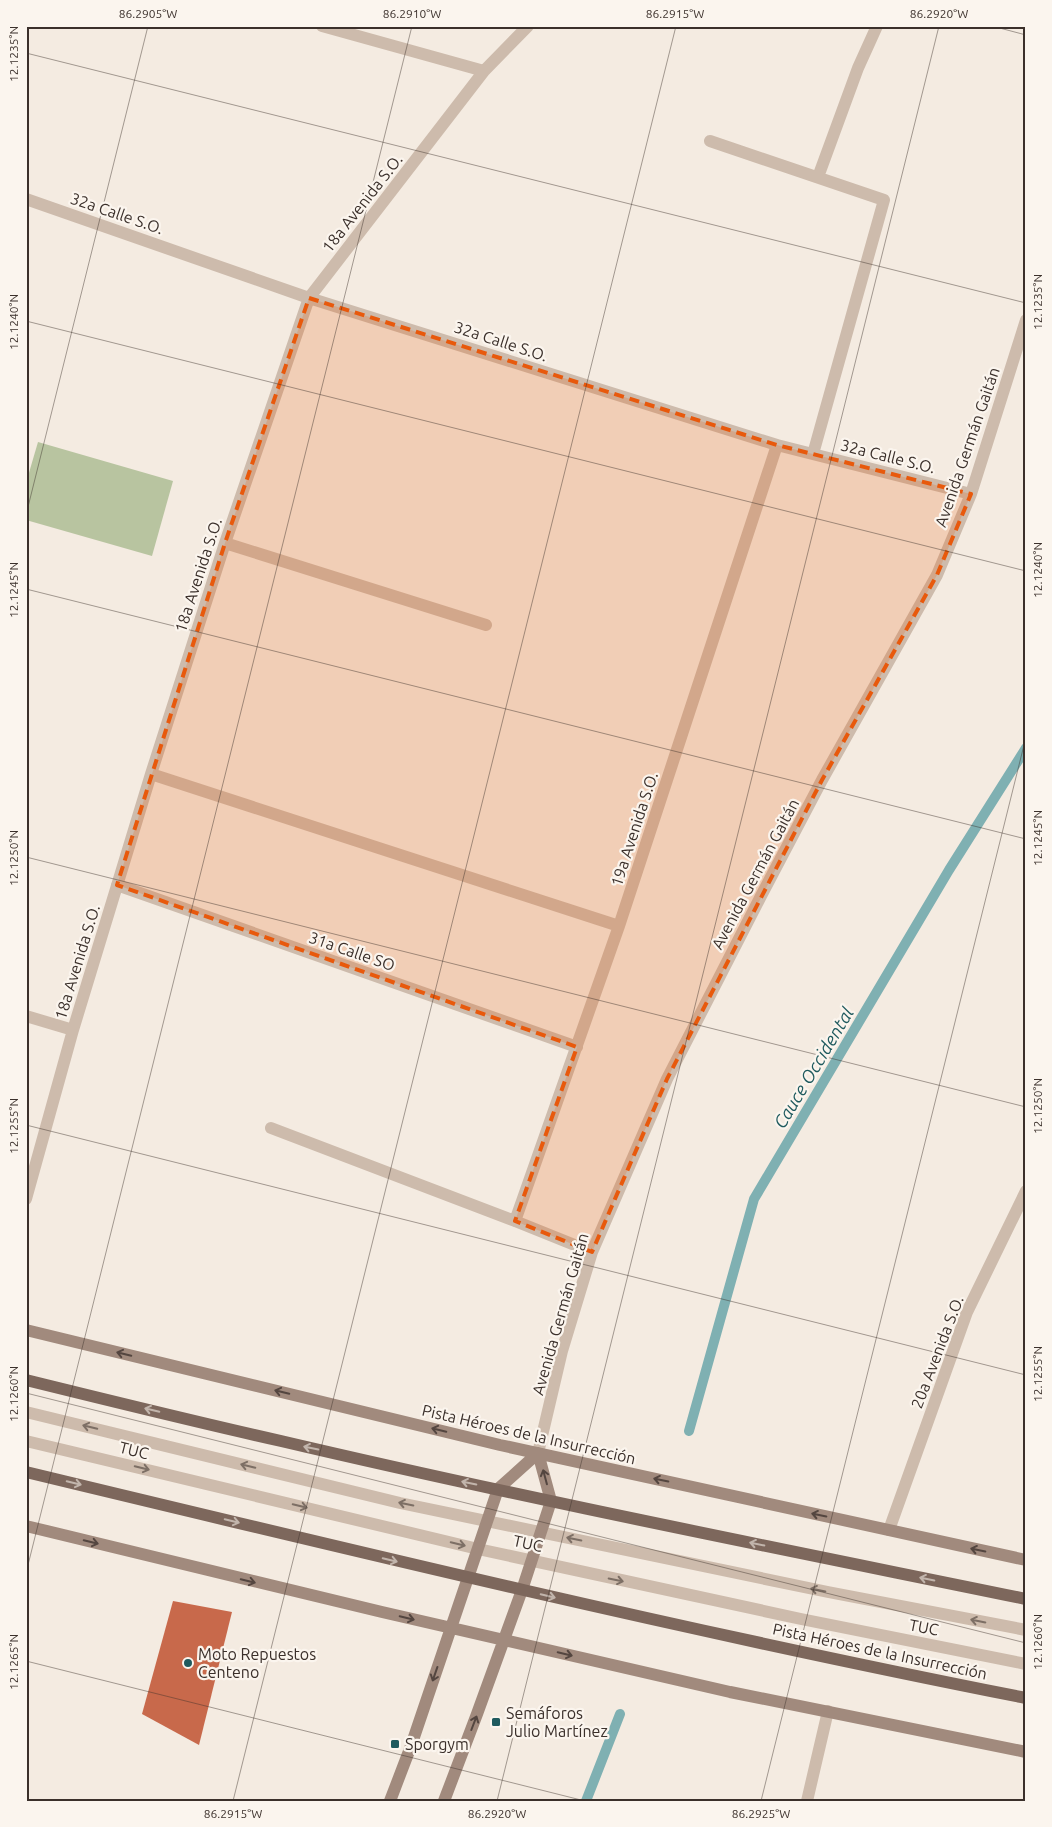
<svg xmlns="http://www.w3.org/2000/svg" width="1052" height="1827" font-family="Ubuntu,sans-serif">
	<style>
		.green { fill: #b8c4a0 }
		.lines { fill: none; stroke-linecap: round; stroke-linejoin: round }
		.stream { stroke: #7fb0b2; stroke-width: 10 }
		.building { fill: #c8694b }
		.lane { stroke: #cdbbac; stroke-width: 12 }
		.street { stroke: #cdbbac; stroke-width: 12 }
		.secondary { stroke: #a18a7d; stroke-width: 12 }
		.primary { stroke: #7d675c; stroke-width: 12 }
		.oneway { stroke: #544640 }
		.oneway2 { stroke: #c2b5ac }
		.oneway3 { stroke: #7d6f65 }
		.marked { fill: #e8590c; fill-opacity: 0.2; stroke: #e8590c; stroke-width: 4; stroke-dasharray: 10 6; stroke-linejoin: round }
		.ticks { fill: none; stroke: #3b302b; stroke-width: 1; stroke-opacity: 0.45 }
		.poi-dot { fill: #1f5a5e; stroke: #fbf5ee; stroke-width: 2 }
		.labels { text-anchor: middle; stroke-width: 4.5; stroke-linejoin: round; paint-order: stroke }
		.street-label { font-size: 16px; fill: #3b302b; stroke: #fbf5ee }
		.poi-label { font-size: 16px; fill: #3b302b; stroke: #fbf5ee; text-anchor: start }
		.water-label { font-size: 18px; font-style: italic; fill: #1f5a5e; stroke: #fbf5ee }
		.neatline { fill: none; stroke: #3b302b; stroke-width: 2 }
		.ticks-label { font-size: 12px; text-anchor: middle; fill: #3b302b }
	</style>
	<rect width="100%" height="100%" fill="#f4ebe1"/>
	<!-- green -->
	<path class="green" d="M38,442L173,481L152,556L26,520V483Z"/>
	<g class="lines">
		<!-- stream -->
		<path class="stream" d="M689,1431L754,1199L949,870L1026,748
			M586,1801L620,1714"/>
	</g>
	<!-- building -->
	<path class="building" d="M173,1601L232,1612L199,1745L142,1714Z"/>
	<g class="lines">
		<!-- lane -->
		<path class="lane" d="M26,1412L400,1503L828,1592L1026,1630
			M26,1441L478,1549L801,1619L1026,1664"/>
		<!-- street -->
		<path class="street" d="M322,26L484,71
			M710,141L884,200L813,454
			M818,177L858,68L877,26
			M26,199L309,298L777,445L971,494
			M225,543L486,625
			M151,774L619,926
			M117,885L577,1047
			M26,1016L73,1030
			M271,1128L515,1221L592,1252
			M26,1199L73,1030L151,774L225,543L309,298L484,71L528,26
			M515,1221L619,926L777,445
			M538,1453L562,1351L592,1252L628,1169L667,1079L761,896L822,780L937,575L971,494L1026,320
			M889,1530L967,1312L1026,1191
			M807,1801L828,1711"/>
		<!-- secondary -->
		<path class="secondary" d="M26,1330L500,1445L1026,1560
			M26,1526L382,1612L730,1692L1026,1752
			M390,1801L411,1746L498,1489L538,1453
			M444,1801L477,1714L522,1590L551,1501L538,1453"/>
		<!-- primary -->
		<path class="primary" d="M26,1380C111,1401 196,1422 281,1441C528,1499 777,1548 1026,1599
			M26,1472C358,1552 690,1632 1026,1698"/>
	</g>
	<!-- one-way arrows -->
	<defs><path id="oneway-shaft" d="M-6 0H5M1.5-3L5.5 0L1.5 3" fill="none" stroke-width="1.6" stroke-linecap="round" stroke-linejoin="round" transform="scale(1.25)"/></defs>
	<g class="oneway">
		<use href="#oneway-shaft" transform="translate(124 1354) rotate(-166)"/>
		<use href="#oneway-shaft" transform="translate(282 1392) rotate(-166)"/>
		<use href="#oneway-shaft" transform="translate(439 1430) rotate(-166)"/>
		<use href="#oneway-shaft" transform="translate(545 1477) rotate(-105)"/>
		<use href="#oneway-shaft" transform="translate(661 1480) rotate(-168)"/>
		<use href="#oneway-shaft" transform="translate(819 1515) rotate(-168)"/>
		<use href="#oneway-shaft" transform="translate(91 1542) rotate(14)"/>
		<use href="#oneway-shaft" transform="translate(978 1550) rotate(-168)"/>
		<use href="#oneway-shaft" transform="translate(248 1581) rotate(14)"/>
		<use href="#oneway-shaft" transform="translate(407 1618) rotate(13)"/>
		<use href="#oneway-shaft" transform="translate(565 1654) rotate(13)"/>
		<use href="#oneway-shaft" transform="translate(435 1674) rotate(109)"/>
		<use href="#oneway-shaft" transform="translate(474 1723) rotate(-69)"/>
	</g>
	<g class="oneway2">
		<use href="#oneway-shaft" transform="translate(152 1410) rotate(-167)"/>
		<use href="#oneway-shaft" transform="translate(311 1448) rotate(-168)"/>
		<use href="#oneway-shaft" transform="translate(74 1483) rotate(14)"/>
		<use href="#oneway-shaft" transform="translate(469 1483) rotate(-168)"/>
		<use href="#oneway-shaft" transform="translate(232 1521) rotate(14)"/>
		<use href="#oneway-shaft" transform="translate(757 1544) rotate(-168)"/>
		<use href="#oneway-shaft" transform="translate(390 1560) rotate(14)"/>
		<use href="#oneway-shaft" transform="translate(927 1579) rotate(-168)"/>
		<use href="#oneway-shaft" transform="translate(548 1596) rotate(13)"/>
	</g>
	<g class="oneway3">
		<use href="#oneway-shaft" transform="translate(90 1427) rotate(-166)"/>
		<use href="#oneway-shaft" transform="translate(248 1466) rotate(-166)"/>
		<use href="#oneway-shaft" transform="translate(142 1468) rotate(14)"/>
		<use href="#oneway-shaft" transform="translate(406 1504) rotate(-168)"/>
		<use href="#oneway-shaft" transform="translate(300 1506) rotate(14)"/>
		<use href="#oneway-shaft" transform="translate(574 1539) rotate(-168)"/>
		<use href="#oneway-shaft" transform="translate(458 1544) rotate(14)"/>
		<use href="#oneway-shaft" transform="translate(616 1580) rotate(12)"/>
		<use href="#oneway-shaft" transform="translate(818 1590) rotate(-168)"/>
		<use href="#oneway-shaft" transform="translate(978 1621) rotate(-169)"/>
	</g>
	<!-- marked area -->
	<path class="marked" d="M309,298L777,445L971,494L937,575L822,780L667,1079L592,1252L515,1221L577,1047L117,885L225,543Z"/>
	<!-- ticks -->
	<path class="ticks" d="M992,26L1026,35M26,53L1026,303M26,321L1026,571M26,515L148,26M26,589L1026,839M26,857L1026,1107M26,1125L1026,1375M26,1393L1026,1643M26,1573L412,26M26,1661L585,1801M233,1801L676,26M497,1801L939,26M761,1801L1026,737M1024,1801L1026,1795"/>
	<!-- markers -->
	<g class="poi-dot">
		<circle cx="188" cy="1663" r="5"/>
		<rect x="491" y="1717" width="10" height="10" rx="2.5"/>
		<rect x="390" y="1739" width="10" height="10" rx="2.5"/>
	</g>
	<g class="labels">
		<!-- street labels -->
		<g class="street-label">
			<text transform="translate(362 203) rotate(-52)" y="6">18a Avenida S.O.</text>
			<text transform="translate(117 213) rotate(19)" y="6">32a Calle S.O.</text>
			<text transform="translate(501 341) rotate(18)" y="6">32a Calle S.O.</text>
			<text transform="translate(967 447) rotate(-71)" y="6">Avenida Germán Gaitán</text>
			<text transform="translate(888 456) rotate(14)" y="6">32a Calle S.O.</text>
			<text transform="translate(198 575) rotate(-72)" y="6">18a Avenida S.O.</text>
			<text transform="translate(634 829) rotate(-72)" y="6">19a Avenida S.O.</text>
			<text transform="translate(755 874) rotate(-62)" y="6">Avenida Germán Gaitán</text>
			<text transform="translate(352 951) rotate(19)" y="6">31a Calle SO</text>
			<text transform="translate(77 962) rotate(-73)" y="6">18a Avenida S.O.</text>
			<text transform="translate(560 1314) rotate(-74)" y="6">Avenida Germán Gaitán</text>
			<text transform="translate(937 1352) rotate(-69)" y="6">20a Avenida S.O.</text>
			<text transform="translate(529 1434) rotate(13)" y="6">Pista Héroes de la Insurrección</text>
			<text transform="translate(134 1450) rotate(14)" y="6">TUC</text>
			<text transform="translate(528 1543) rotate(12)" y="6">TUC</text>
			<text transform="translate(924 1627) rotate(11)" y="6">TUC</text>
			<text transform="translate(880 1651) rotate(12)" y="6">Pista Héroes de la Insurrección</text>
		</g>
		<!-- poi labels -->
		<g class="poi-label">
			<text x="198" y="1660">Moto Repuestos<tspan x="198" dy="18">Centeno</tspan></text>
			<text x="506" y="1719">Semáforos<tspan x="506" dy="18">Julio Martínez</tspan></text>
			<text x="405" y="1750">Sporgym</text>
		</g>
		<!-- water labels -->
		<g class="water-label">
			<text transform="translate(814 1068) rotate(-59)" y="6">Cauce Occidental</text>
		</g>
	</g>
	<!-- border -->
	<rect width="1052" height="1827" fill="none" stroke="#fbf5ee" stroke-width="55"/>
	<rect x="28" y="28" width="996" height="1772" class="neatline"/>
	<g class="ticks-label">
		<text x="148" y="18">86.2905°W</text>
		<text x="412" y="18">86.2910°W</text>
		<text x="675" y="18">86.2915°W</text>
		<text x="939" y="18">86.2920°W</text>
		<text transform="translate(14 54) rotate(-90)" y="4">12.1235°N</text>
		<text transform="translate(1038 302) rotate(-90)" y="4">12.1235°N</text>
		<text transform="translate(14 322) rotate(-90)" y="4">12.1240°N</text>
		<text transform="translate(1038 570) rotate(-90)" y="4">12.1240°N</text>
		<text transform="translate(14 590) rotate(-90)" y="4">12.1245°N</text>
		<text transform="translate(1038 838) rotate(-90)" y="4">12.1245°N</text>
		<text transform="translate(14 858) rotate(-90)" y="4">12.1250°N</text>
		<text transform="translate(1038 1106) rotate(-90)" y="4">12.1250°N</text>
		<text transform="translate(14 1126) rotate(-90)" y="4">12.1255°N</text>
		<text transform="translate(1038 1374) rotate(-90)" y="4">12.1255°N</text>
		<text transform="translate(14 1394) rotate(-90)" y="4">12.1260°N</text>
		<text transform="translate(1038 1642) rotate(-90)" y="4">12.1260°N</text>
		<text transform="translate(14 1662) rotate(-90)" y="4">12.1265°N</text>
		<text x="233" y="1818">86.2915°W</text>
		<text x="497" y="1818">86.2920°W</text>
		<text x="761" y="1818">86.2925°W</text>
	</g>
</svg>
